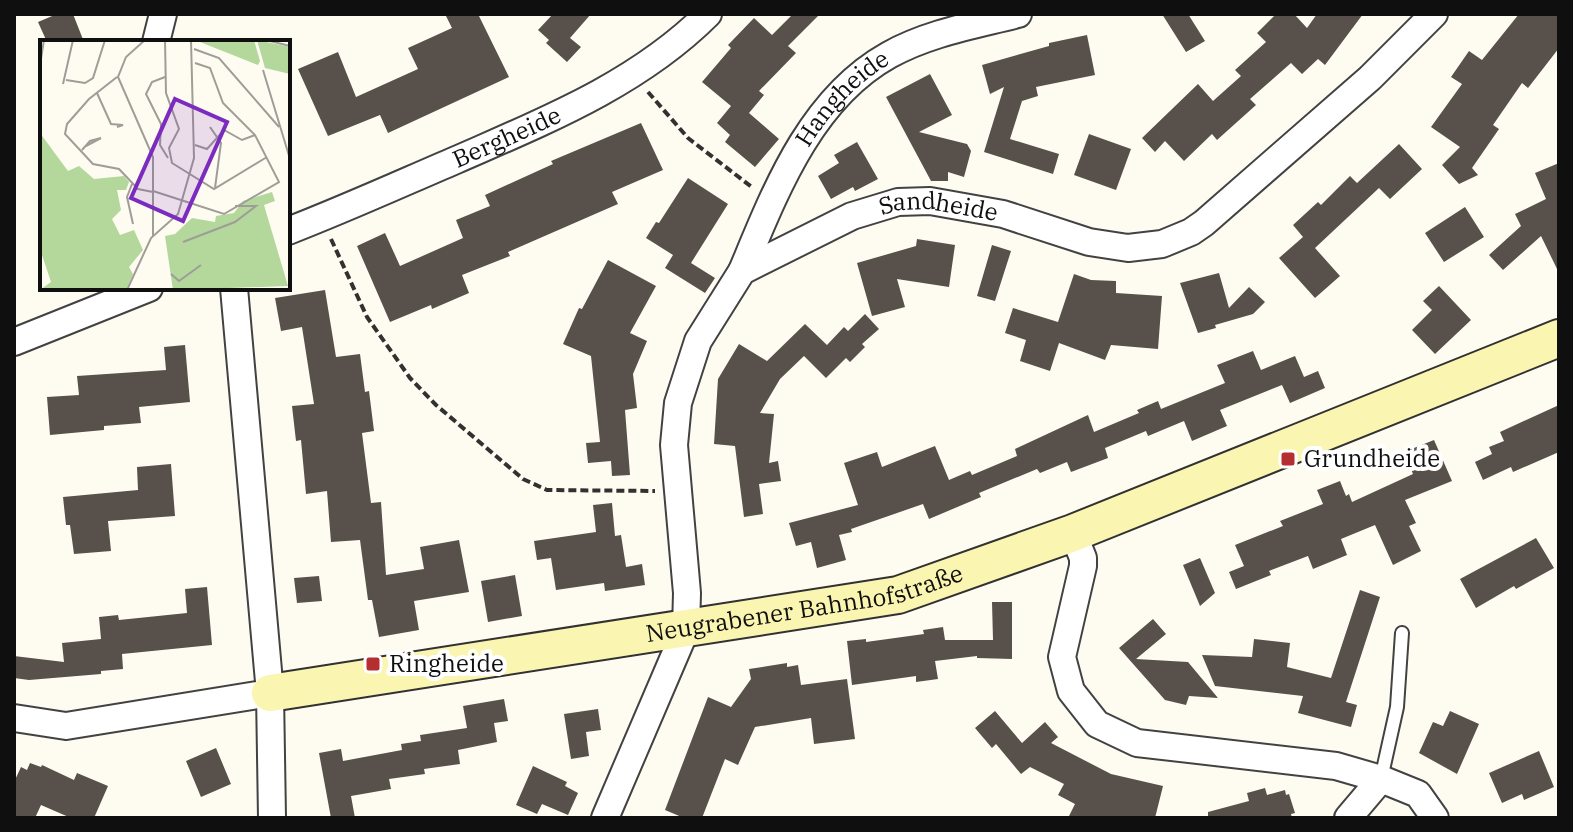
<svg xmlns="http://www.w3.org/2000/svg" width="1573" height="832" font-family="'IBM Plex Serif',serif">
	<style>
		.building { fill: #57504b }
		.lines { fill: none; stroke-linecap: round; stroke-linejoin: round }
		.lane-casing { stroke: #424242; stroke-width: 16 }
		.street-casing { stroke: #424242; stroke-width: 30 }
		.secondary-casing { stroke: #313131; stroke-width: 40 }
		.path { stroke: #313131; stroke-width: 4; stroke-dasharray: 8 4; stroke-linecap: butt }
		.lane { stroke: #fff; stroke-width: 12 }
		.street { stroke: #fff; stroke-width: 26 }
		.secondary { stroke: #faf5b0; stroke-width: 36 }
		.poi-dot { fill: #b62f30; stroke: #fff; stroke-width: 3 }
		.labels { text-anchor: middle; stroke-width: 8; stroke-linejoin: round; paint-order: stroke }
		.street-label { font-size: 24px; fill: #0f0f0f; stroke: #fff }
		.poi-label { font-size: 24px; fill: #0f0f0f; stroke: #fff; text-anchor: start }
		.inset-road { fill: none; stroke: #9e9d97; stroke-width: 2 }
		.view { fill: #7b2cbf; fill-opacity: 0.15; stroke: #7b2cbf; stroke-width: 4 }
		.inset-edge { fill: none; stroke: #0f0f0f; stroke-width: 4 }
	</style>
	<rect width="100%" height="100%" fill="#fefcf1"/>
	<!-- building -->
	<path class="building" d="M57,14H73L84,42H47L38,22Z
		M445,14H478L509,77L388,133L380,115L328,136L298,69L338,52L356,97L418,69L408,48L452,28Z
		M553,14H591L570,38L581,47L567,62L546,43L549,40L538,30Z
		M793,14H820L788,46L796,53L759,91L764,95L749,113L779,139L755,167L725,142L730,135L717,123L731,106L702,82L731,48L728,45L754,18L772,35Z
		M1162,14H1188L1205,41L1186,52Z
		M1276,14H1294L1307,28L1317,14H1363L1325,65L1318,59L1302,74L1291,63L1250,99L1256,105L1217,140L1212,134L1184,161L1165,141L1155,152L1142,138L1198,84L1213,101L1241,76L1235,70L1266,42L1257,33Z
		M1519,14H1559V48L1528,88L1522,83L1493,125L1499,129L1472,168L1478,175L1459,184L1442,165L1460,147L1431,127L1462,84L1451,77L1469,51L1482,60Z
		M1087,35L1095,75L1036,87L1038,96L1022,101L1010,139L1059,154L1053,174L984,152L1004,87L990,94L982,65L1049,46V43Z
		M930,74L952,115L919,132L967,144L971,151L964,177L948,172V181H931L886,97Z
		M641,123L663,170L612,192L618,204L508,252L510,256L462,275L469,293L432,309L431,305L390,322L357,246L385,233L400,266L463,238L456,220L490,206L485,195L553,164L551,161Z
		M1089,134L1131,149L1116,190L1074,175Z
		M857,142L878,179L855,191L853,187L831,199L818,176L839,163L834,155Z
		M1399,144L1422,169L1390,199L1379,188L1315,248L1340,276L1315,298L1279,258L1303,237L1293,225L1318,202L1321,205L1350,176L1357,183Z
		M1559,163V273L1541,236L1503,270L1489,255L1521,226L1515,214L1546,199L1535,173Z
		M688,178L728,204L691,263L715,278L705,293L665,268L673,255L646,238L656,222L659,223Z
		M1465,207L1484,237L1444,262L1425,233Z
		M917,239L955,245L949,287L897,279L905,307L872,316L857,263L916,246Z
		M992,245L1011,251L995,301L977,296Z
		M608,260L656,286L630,333L647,341L633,374L637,408L625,410L630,475L612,476L611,461L588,463L586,443L600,442L591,356L563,344L579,308L582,309Z
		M1219,273L1229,308L1249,287L1265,302L1253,314L1215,325L1216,328L1198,333L1180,283Z
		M1074,274L1091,280L1116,281V293L1162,296L1158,349L1111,345L1105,360L1059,343L1050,371L1020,361L1026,340L1005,333L1013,308L1058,322Z
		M1439,286L1471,320L1435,354L1412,330L1432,310L1423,301Z
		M325,290L336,357L360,354L365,392L369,391L374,431L362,433L371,503L381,502L386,575L424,569L420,547L459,540L469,592L414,601L419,630L379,637L372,600H368L360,540L331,542L327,491L306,494L301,440L296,441L292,406L314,404L302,327L281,331L275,298Z
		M865,314L879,329L862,344L865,347L850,362L846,358L826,378L804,356L780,379L760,413L774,414L769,463L778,461L781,481L759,484L763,514L744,517L735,446L714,444L718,379L739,344L767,361L805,324L827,345L844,327L848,331Z
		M185,345L190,402L139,407L141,423L104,426V430L50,435L47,397L79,395L77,376L166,370L164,347Z
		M1253,351L1261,370L1295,356L1304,377L1318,371L1325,388L1290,403L1282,385L1220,410L1227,426L1192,441L1184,421L1148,436L1146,431L1105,448L1108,458L1071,472L1067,462L1040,473L1037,469L979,493L981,497L929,519L923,504L851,529L852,532L839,535L846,560L817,568L811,542L796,546L789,523L858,505L844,463L877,452L882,467L935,446L949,480L970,471L972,475L1017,456L1015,449L1088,415L1094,432L1139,413L1137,410L1158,401L1161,409L1225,383L1217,365Z
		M1559,405V452L1513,472L1511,467L1483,480L1475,462L1492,454L1489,447L1504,441L1500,432Z
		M1434,440L1452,481L1405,500L1416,523L1409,526L1421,551L1393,565L1375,525L1341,539L1347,555L1313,569L1308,556L1269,571L1271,575L1236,589L1229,572L1244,566L1235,545L1283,526L1280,521L1323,504L1317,490L1340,481L1346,496L1349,494L1352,502L1413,474L1404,452Z
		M171,464L175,516L108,521L111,551L74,554L70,525H66L63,497L138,490L137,467Z
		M612,503L615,536L621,535L626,567L642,564L645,585L605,591L604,583L556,590L551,558L537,560L534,541L596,532L593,505Z
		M1536,538L1554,568L1516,589L1514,586L1476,608L1460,579Z
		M1200,558L1215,593L1200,606L1183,565Z
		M515,575L522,616L488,622L481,581Z
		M319,576L322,601L297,603L294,578Z
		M207,587L212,645L122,654L123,669L101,671V674L29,680L14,678V656L64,662L62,643L101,639L99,617L118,615L119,620L187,613L185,589Z
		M1360,590L1380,597L1346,702L1357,705L1351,727L1298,713L1303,696L1215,686L1202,655L1252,657L1254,639L1290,643L1287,667L1331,678Z
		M992,602H1012V659L977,658V656L935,661L938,679L916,682V676L852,685L847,641L866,639V642L924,634L923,630L943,627L945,640H993Z
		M1153,619L1166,634L1136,659L1188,662L1218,698L1189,696L1186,705L1165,700L1119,648Z
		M787,663V667L798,665L801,685L847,679L855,739L814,744L811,718L755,727L738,765L725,759L702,818H684L665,810L708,697L731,707L751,679L749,669Z
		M504,699L508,721L494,723L497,742L458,750L460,764L424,769L425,774L389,779L391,789L351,796L355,818H331L319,753L341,749L343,761L402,750L401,744L421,741L420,735L467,728L463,706Z
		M598,709L601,730L586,732L589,756L571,759L564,714Z
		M995,711L1022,743L1045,722L1058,737L1051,743L1111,774L1163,786L1155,818H1068L1075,804L1058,795L1064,784L1030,767L1021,774L996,744L992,748L975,728Z
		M1450,711L1479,724L1457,774L1419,753L1433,722L1443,726Z
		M216,748L231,784L201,797L186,761Z
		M1539,751L1554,787L1524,800L1522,794L1502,803L1489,773Z
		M30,763L41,767L42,765L74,780L77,773L108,786L94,818H71L41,805L35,818H14V782L21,767L27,770Z
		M533,766L567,782L565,786L578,793L568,815L542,804L537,814L516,805Z
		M1265,788L1267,795L1285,790L1286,795L1289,794L1295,813L1291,814L1292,818H1208V812L1249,801L1247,793Z"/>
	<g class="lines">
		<defs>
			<path id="lane" d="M1381,779L1397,707L1402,633"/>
			<g id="street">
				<path d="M156,42L163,14"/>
				<path id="s1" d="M288,231C345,209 400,184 456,160C545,121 638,84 708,14"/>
				<path id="s2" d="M742,271C775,192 810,99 889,55C928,33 975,25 1018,14"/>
				<path d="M234,288L270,693L272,818"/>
				<path d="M14,342L149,288"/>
				<path d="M1073,533L1083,558V566L1062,657L1071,691L1097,724L1137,743L1336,766L1381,779L1418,794L1435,818"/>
				<path d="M14,718L66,726L270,693"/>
				<path id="s3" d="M605,818L686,629L687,593L674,445L678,403L698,341L742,271L852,216L898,202L930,201L1003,214L1089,242L1128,248L1162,244L1191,232L1204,223L1370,78L1434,14"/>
				<path d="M1348,818L1381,779"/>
			</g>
			<g id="secondary">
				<path id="s4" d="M270,693L898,595L1073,533L1559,338"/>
			</g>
		</defs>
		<!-- lane casing -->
		<use href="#lane" class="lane-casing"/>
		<!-- street casing -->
		<use href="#street" class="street-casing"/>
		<!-- secondary casing -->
		<use href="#secondary" class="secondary-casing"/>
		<!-- path -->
		<path class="path" d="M648,92L688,138L753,188
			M331,239L367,317L410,378L436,405L523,479L547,490L655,491"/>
		<!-- lane -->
		<use href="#lane" class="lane"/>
		<!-- street -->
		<use href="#street" class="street"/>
		<!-- secondary -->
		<use href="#secondary" class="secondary"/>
	</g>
	<!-- markers -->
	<g class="poi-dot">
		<rect x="1280" y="451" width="16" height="16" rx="4"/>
		<rect x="365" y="656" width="16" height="16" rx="4"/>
	</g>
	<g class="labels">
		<!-- street labels -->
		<g class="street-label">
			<text dy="8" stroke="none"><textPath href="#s2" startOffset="202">Hangheide</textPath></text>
			<text dy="8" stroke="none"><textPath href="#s1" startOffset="238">Bergheide</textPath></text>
			<text dy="8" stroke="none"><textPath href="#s3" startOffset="792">Sandheide</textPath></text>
			<text dy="8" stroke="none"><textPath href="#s4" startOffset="542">Neugrabener Bahnhofstraße</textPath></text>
		</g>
		<!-- poi labels -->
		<g class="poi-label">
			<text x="1304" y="467">Grundheide</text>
			<text x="389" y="672">Ringheide</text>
		</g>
	</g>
	<!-- overview -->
	<g transform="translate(40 40)">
		<rect width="250" height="250" fill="#fefcf1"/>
		<path d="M155,0H214L220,21L218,25ZM217,0L250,7V34L225,28ZM0,93L28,131L39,126L54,139L84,136L89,142L86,150H77L81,170L72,179L80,195L94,190L103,210L89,227L93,234L86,250H0L11,242L0,209ZM232,152L235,161L224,165L248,246L133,250L125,196L135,194L152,178L175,182L176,176L194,173L203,161Z" fill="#b4d79c"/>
		<path class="inset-road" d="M105,0L86,17L78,37L113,117V196M125,0L126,53L139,89L129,108L132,123L174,149L227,117M226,0L250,6M154,9L179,18L239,87M0,25L4,0M223,30L250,119M77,37L49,59L27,84L25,94L53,124L79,129L98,149L113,152M125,37L112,42L106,54L121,84L120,105L128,118M26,40L45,43L53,38L65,0M23,44L33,0M57,53L71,84L83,85L77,87M170,87L181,103L175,148M155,105L167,109L184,90L202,100L215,95M42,110L50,101L61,98L46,106M92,144L87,157L93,184M113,151L184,174L239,142L215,95L183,63L170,28L155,23M143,202L195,182L216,166H195M131,234L139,241L161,225M87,250L111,198L138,174L154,118L151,0"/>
		<path class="view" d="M135,59L187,82L143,181L91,158Z"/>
		<rect width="250" height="250" class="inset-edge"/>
	</g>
	<!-- border -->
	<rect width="1573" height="832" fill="none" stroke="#0f0f0f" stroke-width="32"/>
</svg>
